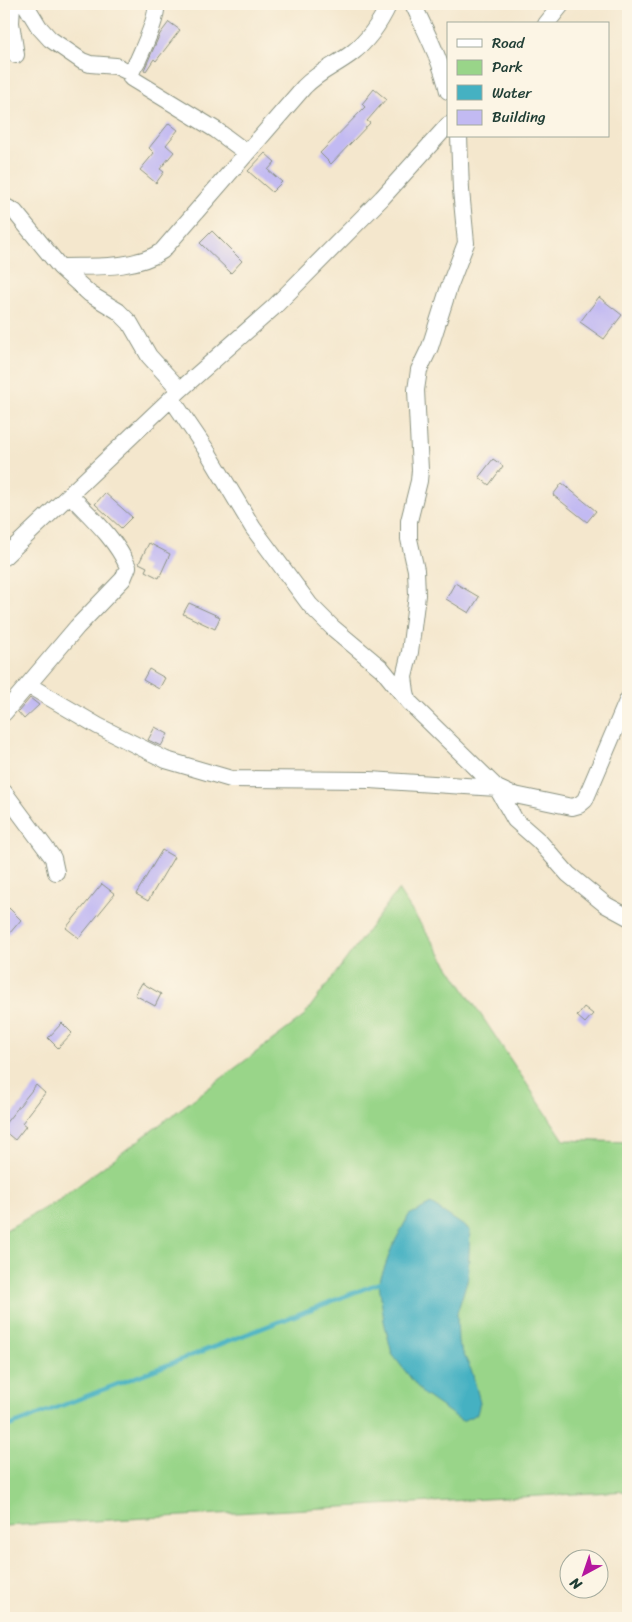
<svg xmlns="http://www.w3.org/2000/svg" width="632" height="1622" font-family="Sriracha,sans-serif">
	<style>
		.green { fill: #99d589; stroke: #5c895e }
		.water { fill: #45b1c2; stroke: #32777b }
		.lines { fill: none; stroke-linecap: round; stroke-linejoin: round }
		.stream { stroke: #45b1c2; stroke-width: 4.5 }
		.building { fill: #c2baf2 }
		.minor-casing { stroke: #8a9280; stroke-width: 18 }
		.minor { stroke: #fff; stroke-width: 16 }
	</style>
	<rect width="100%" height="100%" fill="#fcf5e5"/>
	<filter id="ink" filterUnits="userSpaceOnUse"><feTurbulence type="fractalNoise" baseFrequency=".02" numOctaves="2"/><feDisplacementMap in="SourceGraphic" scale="10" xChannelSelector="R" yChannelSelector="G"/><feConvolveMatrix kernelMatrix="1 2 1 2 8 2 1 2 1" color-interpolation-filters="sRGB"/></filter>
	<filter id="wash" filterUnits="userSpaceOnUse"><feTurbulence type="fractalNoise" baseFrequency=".0096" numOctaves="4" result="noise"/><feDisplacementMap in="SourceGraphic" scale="20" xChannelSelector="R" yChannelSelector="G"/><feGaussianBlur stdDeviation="1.12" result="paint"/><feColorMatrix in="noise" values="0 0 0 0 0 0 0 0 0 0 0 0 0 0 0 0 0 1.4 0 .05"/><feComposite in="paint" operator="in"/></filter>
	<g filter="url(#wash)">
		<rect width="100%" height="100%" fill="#f4e7cd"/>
		<!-- green -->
		<path class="green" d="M398,890L564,1140L628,1142V1491L4,1526V1231L59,1200L302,1018Z"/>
		<!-- water -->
		<path class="water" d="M431,1204L470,1230L468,1278L457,1313L458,1342L472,1372L480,1402L477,1414L462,1421L423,1394L392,1354L384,1321L379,1283L392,1247L409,1215Z"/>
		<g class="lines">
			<!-- stream -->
			<path class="stream" d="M4,1428L379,1283"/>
		</g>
		<g id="blocks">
			<!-- building -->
			<path class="building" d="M169,22L180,30L156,61L154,59L146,71L144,70L160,34Z
				M374,89L386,99L367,121L370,123L331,164L320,153L365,107L362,104Z
				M169,123L178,130L166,145L174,152L160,169L164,172L156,183L140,170L154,153L149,148Z
				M265,153L275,162L268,170L282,182L272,192L248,171Z
				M212,231L242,261L231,273L200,243Z
				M599,297L622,315L604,339L580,322Z
				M493,459L503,466L489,485L479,477Z
				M562,483L596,511L587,522L553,495Z
				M105,493L132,517L121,528L95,504Z
				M149,543L170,554L159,578L145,571L147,567L139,563Z
				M455,583L479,597L469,613L446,599Z
				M189,603L220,617L215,629L183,614Z
				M149,669L165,678L159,689L143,680Z
				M30,698L39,705L24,719L18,712Z
				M155,727L168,734L161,746L148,740Z
				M162,850L174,857L148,901L136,894Z
				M102,884L115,894L79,938L66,928Z
				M9,908L21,920L9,934L4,929V914Z
				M142,983L161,994L155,1006L135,995Z
				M584,1007L593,1014L585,1023L577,1016Z
				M62,1023L72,1033L58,1048L48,1038Z
				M36,1085L45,1093L22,1123L26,1126L15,1140L4,1131V1125Z"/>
		</g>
	</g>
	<g filter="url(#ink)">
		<use href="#blocks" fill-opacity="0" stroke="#8a9280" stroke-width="1"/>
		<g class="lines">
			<defs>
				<path id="minor" d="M12,4L11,23L16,55
					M25,4L39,27L50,39L82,61L90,64L116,66L131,73
					M156,4C158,18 144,46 138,60C135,66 130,70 131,78L216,130L247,153
					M413,4C426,32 441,60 448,91
					M546,24L562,4
					M4,206L15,212L60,267L90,294L118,311L130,323L149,356L180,390
					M60,267C92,266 134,270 162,251L304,87C321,70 335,66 352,53C369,40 380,23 389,4
					M171,398L207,451L253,528L310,605L333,628L382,669L409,702L497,788L510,794L572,807L579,805L585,800L628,699
					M4,557L180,390L274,307L382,198L448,125
					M28,685L98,726L166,760L231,779L370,780L497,788
					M408,700L406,692L404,677L410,652L417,595L416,570L409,539V521L419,481L420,470L416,390L419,370L430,347L449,287L466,243L461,190L459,136
					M4,713L77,627L123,579L128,567C116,539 91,517 70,495
					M497,788L515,820L539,841L568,874L606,905L628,917
					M4,792L53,858L56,872"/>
			</defs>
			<!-- minor casing -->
			<use href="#minor" class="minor-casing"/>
			<!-- minor -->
			<use href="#minor" class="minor"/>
		</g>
	</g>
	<!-- margin -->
	<rect width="632" height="1622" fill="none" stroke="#fcf5e5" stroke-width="20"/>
	<!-- legend -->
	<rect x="447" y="22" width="162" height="115" fill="#fcf5e5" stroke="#a4ab9e"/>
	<rect x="457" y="39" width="25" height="8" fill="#ffffff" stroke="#a4ab9e"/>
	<text x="492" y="48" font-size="15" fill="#1f3d34">Road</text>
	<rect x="457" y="60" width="25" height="15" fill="#99d589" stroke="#a4ab9e"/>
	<text x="492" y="72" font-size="15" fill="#1f3d34">Park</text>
	<rect x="457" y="85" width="25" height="15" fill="#45b1c2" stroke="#a4ab9e"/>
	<text x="492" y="98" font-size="15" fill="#1f3d34">Water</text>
	<rect x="457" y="110" width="25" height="15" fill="#c2baf2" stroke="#a4ab9e"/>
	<text x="492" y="122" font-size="15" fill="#1f3d34">Building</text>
	<!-- north arrow -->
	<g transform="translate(584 1574) rotate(220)"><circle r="24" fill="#fcf5e5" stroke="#a4ab9e"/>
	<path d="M0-4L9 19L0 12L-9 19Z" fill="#b5179e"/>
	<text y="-8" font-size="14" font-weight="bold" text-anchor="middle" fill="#1f3d34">N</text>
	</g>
</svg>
